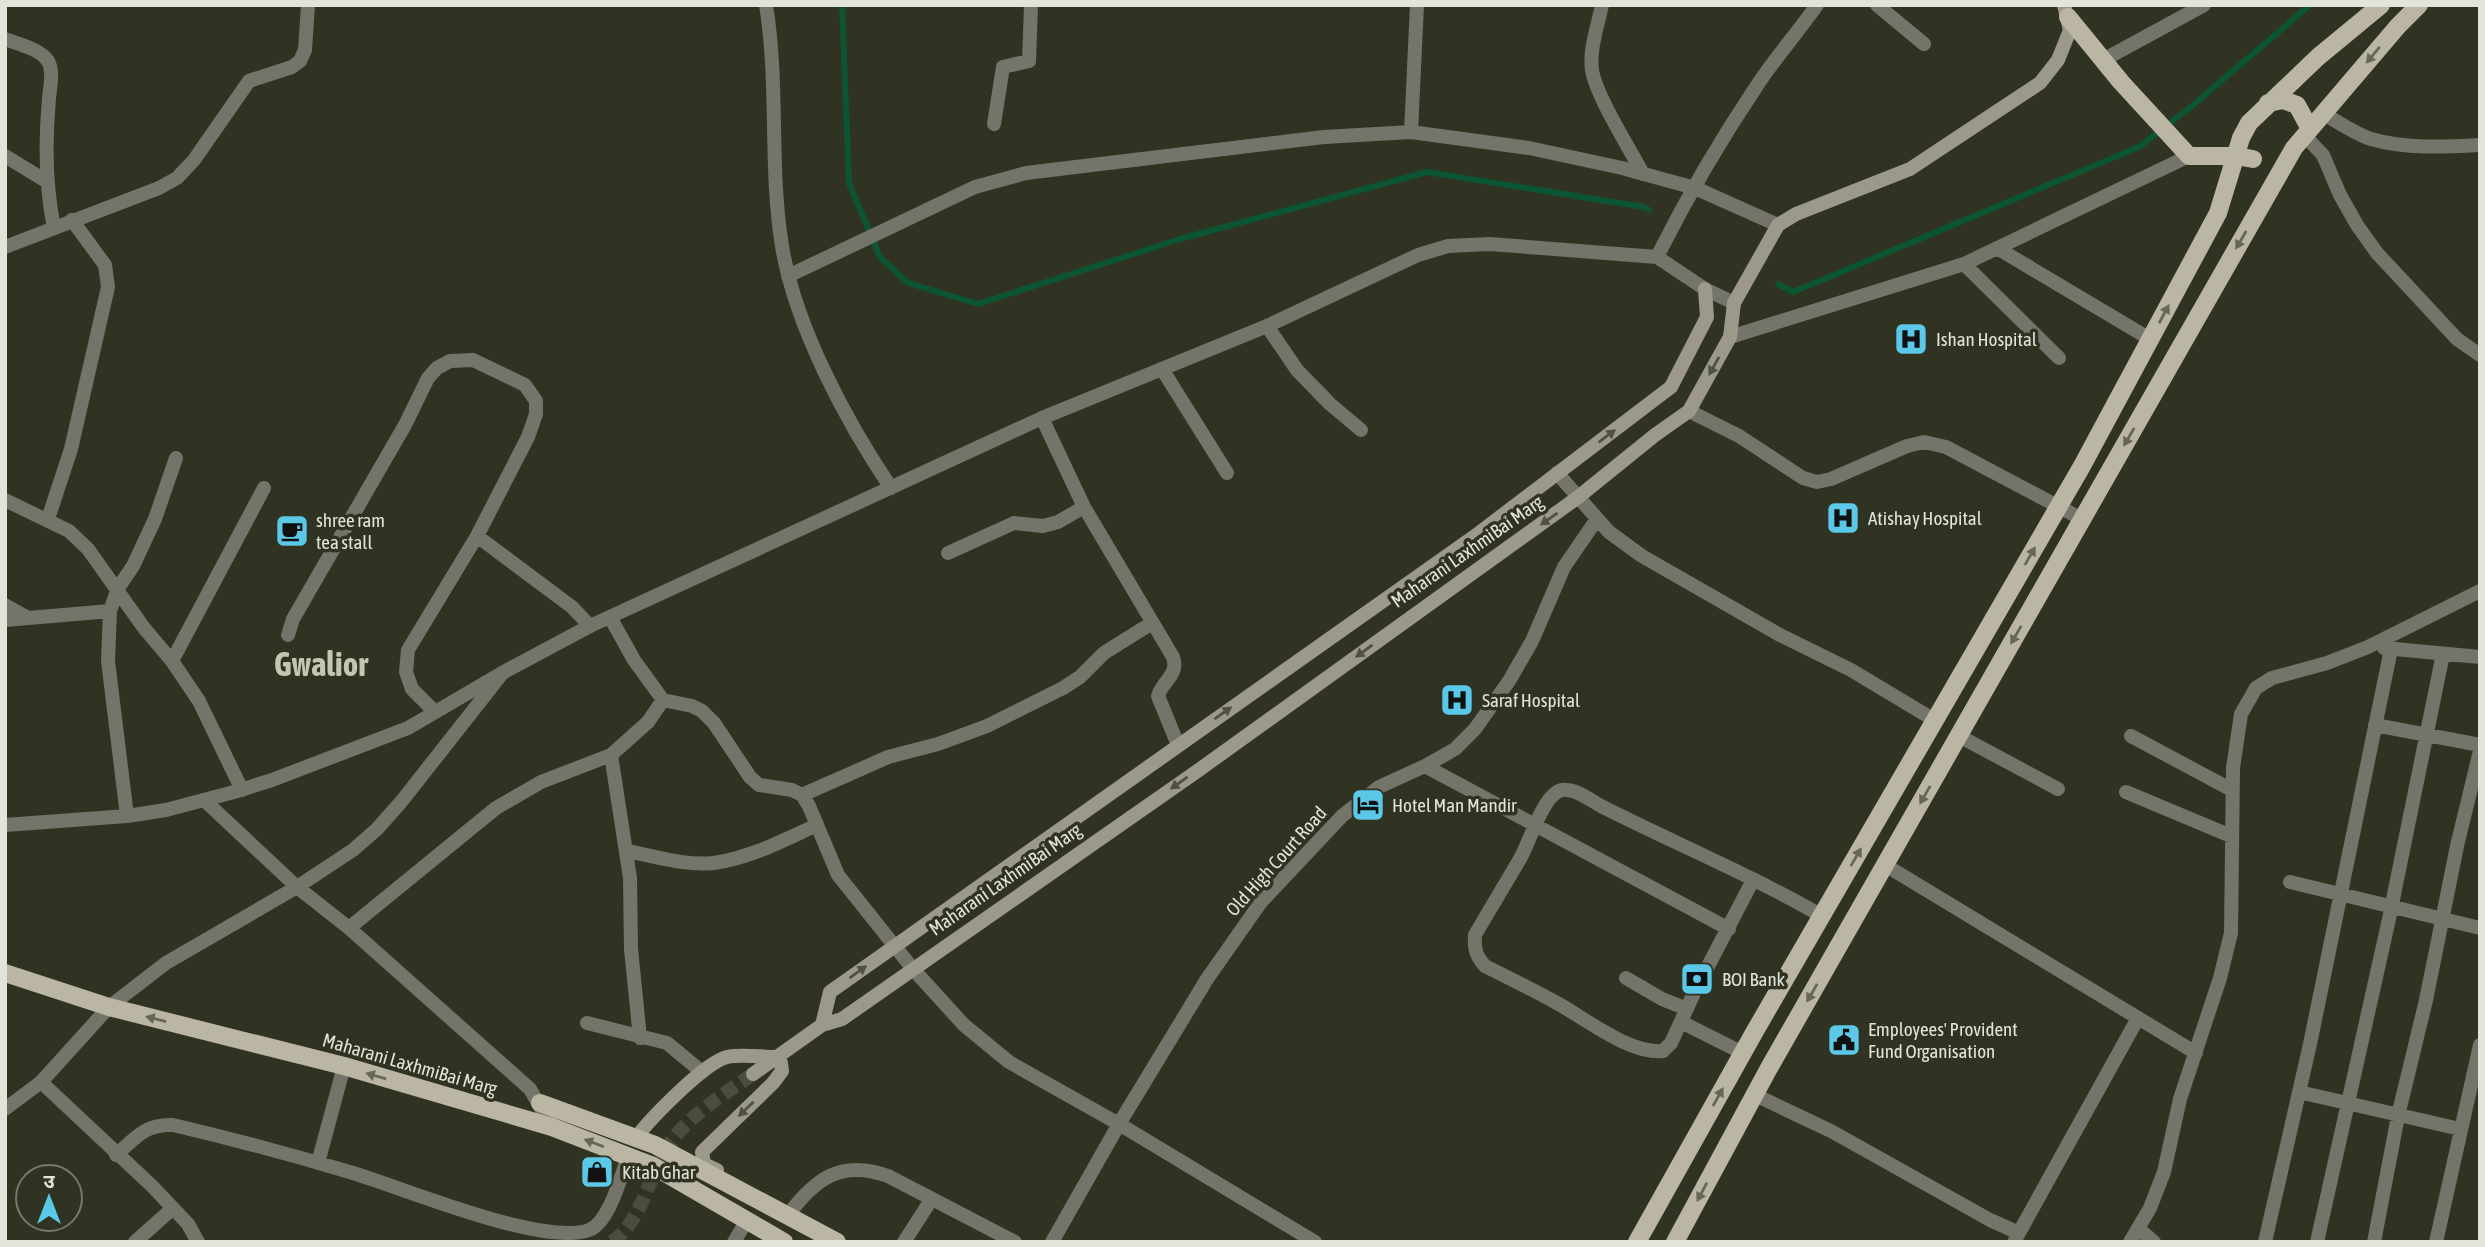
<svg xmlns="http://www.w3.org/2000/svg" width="2485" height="1247" font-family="'Asap Condensed','Noto Sans Devanagari',sans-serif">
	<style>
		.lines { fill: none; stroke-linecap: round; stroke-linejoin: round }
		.stream { stroke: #0b5534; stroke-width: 6 }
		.secondary-tunnel { stroke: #4b4e3d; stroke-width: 14; stroke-dasharray: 14 7; stroke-linecap: butt }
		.minor { stroke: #75746b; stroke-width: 14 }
		.tertiary { stroke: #75746b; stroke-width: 14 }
		.secondary { stroke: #9c998b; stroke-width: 14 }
		.primary { stroke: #bab6a3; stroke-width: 18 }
		.oneway { fill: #676755 }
		.oneway2 { fill: #505241 }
		.labels { text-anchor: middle; stroke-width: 7; stroke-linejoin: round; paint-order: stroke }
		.poi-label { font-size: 19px; fill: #e2e4d9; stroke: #303321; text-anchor: start }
		.street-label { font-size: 19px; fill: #e2e4d9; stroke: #303321 }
		.town-label { font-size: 33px; font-weight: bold; fill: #c3c7b2; stroke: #303321 }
	</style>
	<rect width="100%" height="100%" fill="#303321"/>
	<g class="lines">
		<!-- stream -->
		<path class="stream" d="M842,5L849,183L880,257L908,283L978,304L1180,239L1427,172L1644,207L1649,210
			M1778,284L1793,292L2139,147L2192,106L2310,5"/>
		<!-- secondary-tunnel -->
		<path class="secondary-tunnel" d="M612,1242C645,1219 649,1169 673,1139C694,1112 726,1093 753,1074"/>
		<!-- minor -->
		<path class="minor" d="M1602,5C1598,25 1589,50 1592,70C1596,96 1630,149 1643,174
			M1877,5L1924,44
			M5,39C18,44 40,49 48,61C54,72 50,87 49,98C45,142 45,184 54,228
			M2103,60L2204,5
			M2323,113C2339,123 2354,133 2371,139C2405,149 2445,147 2480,145
			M994,124L1003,67L1029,61L1031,5
			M1411,132L1417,5
			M2304,135L2323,155L2340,195L2357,225L2377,253L2457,339L2480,355
			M5,156L46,181
			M1997,248L2150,339
			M1964,264L2059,358
			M788,276L975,187L1026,173L1324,137L1411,132L1529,148L1622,168L1695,188L1778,225
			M1267,326L1297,370L1330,404L1361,430
			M1730,337L1964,264L2189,156
			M1162,369L1227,473
			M1689,411L1739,436L1803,478L1817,482L1831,479L1907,446L1924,442L1946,447L2082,519
			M1042,418L1084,507L1173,657C1179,675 1163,680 1158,696L1178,745
			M1557,473L1609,532L1642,556L1778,634L1851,670L1936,721
			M5,500L69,531L88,549L144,628L172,661L199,701L242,790
			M48,519L71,449L108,287L105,265L72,220
			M477,536L572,607L590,626
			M948,553L1014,523L1043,526L1058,522L1084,507
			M5,605L28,618
			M610,617L634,660L663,700L692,706L702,711L714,723L750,777L759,785L792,790L802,795L809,806L838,875L913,969L964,1025L1009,1062L1119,1124L1315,1242
			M5,620L110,611
			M288,635L293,619L405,425L428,378L437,368L450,361L473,360L525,385L536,401V414L528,437L477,536L408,650L406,672L412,689L435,712
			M2384,648L2480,657
			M172,661L264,488
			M2375,725L2480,745
			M1959,736L2058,789
			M2131,736L2232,790
			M611,755L630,878L631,949L640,1038
			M1425,766L1729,929
			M2126,792L2231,836
			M802,795L888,757L938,744L987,726L1063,688L1080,677L1104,653L1152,623
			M204,800L297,887L349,928L530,1089L552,1127
			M127,816L108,661L110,611L118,588L133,566L155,519L176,458
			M627,851C654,856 685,866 714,863C750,858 784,840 817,825
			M1885,865L2196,1053
			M1753,880L1694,993L1671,1043L1663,1051C1629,1054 1586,1019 1557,1003C1533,990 1509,978 1485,966C1476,956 1474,949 1475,935C1490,909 1506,883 1521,857C1530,840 1542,801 1557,792C1570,784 1590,800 1601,806C1674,843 1751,875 1822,916
			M2290,882L2480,928
			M349,928L496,808L541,782L611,755L648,722L663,700
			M1626,978L1662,999L1687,1009
			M109,1007L166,963L297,887L353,850L377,829L401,802L501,675
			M1681,1022L1743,1053
			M587,1023L667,1043L702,1072
			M41,1082L152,1186L188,1224L198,1242
			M2299,1092L2460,1129
			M1755,1095L1831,1131L1990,1220L2019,1233
			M116,1155C136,1138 144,1124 173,1125C233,1139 293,1155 353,1173C403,1188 543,1247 589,1230C609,1223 621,1176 628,1157
			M318,1163L344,1066
			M788,1215C815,1179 841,1159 888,1176L1015,1242
			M2139,1229L2154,1242
			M2015,1240L2138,1018
			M135,1242L173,1208
			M904,1242L931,1200
			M1052,1242L1119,1124L1207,979L1261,902L1342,816L1379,787L1425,766L1455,749L1475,729L1509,681L1532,641L1564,567L1597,519
			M2130,1242L2150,1208L2164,1172L2180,1099L2220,978L2231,933L2233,768L2241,714L2256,688L2272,678L2327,663L2368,647L2480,591
			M2265,1242L2310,1044L2391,649
			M2317,1242L2389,919L2443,654
			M2374,1242L2398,1116L2426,1000L2457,846L2480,751
			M2436,1242L2480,1045"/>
		<!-- tertiary -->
		<path class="tertiary" d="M766,5C779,85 769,167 782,246C795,326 846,421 891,488
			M5,247L159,188L177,178L194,160L249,81L292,67L300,61L305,50L308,5
			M1657,257C1687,197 1721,139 1758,84C1776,57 1798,32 1817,5
			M5,825L127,816L166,810L234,792L272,780L408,728L502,673L590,626L1042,418L1267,326L1418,255L1448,246L1490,244L1657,257L1705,289L1734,303
			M5,1109L41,1082L109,1007
			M734,1242L747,1220"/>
		<!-- secondary -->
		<path class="secondary" d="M822,1025L830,992L1475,536L1671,387L1707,317L1705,289
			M753,1074L822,1025L842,1019L1196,772L1577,498L1655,435L1689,411L1730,337L1734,303L1778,225L1796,214L1910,169L2040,83L2058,60L2070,30L2064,5
			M635,1139C650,1119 704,1063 727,1057C742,1054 761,1057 776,1057
			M717,1170L704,1164L702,1152L773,1083L782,1071L781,1063L777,1057"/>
		<!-- primary -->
		<path class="primary" d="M2068,17L2121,82L2189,156H2236L2253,159
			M2268,103L2283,100L2297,105L2310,129
			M5,973L109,1007L344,1066L552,1127L653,1166L784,1242
			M540,1103L655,1145L837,1242
			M1637,1242L1755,1031L2082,466L2218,213L2241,138L2249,123L2318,57L2381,5
			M1675,1242L1769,1068L2294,148L2398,26L2419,5"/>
	</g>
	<!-- one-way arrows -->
	<defs><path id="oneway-solid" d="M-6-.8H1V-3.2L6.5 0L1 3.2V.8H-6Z" transform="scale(1.75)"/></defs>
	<g class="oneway">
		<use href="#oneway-solid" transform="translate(2373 55) rotate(130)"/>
		<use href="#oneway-solid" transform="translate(2241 240) rotate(120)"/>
		<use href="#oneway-solid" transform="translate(2164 314) rotate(-62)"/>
		<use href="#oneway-solid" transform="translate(2129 437) rotate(120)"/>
		<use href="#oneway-solid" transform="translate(2030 556) rotate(-60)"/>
		<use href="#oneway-solid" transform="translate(2016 635) rotate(120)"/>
		<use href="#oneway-solid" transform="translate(1925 795) rotate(120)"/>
		<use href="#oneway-solid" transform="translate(1856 857) rotate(-60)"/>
		<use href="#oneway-solid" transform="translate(1812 993) rotate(120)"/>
		<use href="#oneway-solid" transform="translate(156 1019) rotate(-166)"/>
		<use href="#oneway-solid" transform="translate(376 1076) rotate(-164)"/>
		<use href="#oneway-solid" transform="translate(1718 1097) rotate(-61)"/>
		<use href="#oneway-solid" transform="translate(594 1143) rotate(-159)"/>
		<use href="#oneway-solid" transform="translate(1702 1192) rotate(118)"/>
	</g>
	<g class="oneway2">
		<use href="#oneway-solid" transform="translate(1714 366) rotate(119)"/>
		<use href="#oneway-solid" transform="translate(1607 436) rotate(-37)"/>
		<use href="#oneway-solid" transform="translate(1549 519) rotate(145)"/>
		<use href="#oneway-solid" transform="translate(1364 651) rotate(144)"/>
		<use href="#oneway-solid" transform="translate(1223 713) rotate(-35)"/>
		<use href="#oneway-solid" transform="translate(1179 783) rotate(145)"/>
		<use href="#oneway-solid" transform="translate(858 972) rotate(-36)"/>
		<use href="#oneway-solid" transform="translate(746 1109) rotate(136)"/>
	</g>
	<!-- icons -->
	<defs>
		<symbol id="hospital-square" viewBox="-11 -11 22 22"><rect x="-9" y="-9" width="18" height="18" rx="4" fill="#5ac8e6" stroke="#303321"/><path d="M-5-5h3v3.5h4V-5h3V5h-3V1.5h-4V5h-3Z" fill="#111"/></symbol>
		<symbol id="cafe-square" viewBox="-11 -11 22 22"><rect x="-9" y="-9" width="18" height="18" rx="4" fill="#5ac8e6" stroke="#303321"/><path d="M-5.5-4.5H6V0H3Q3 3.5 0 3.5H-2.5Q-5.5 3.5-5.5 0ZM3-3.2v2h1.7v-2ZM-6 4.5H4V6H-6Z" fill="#111"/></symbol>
		<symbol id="hotel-square" viewBox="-11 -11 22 22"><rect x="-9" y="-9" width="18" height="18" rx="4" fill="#5ac8e6" stroke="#303321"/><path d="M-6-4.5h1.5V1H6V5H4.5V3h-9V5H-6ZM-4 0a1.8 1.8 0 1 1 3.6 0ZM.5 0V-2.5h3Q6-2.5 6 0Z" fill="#111"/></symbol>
		<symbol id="bank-square" viewBox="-11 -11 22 22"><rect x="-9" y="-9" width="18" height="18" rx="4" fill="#5ac8e6" stroke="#303321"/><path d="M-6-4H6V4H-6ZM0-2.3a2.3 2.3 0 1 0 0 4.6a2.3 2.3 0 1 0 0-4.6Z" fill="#111"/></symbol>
		<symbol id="civic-square" viewBox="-11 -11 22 22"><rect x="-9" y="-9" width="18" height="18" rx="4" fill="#5ac8e6" stroke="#303321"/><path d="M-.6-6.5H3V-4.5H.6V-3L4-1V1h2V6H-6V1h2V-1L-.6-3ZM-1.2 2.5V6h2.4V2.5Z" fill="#111"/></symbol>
		<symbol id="shop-square" viewBox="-11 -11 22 22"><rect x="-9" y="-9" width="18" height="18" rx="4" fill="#5ac8e6" stroke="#303321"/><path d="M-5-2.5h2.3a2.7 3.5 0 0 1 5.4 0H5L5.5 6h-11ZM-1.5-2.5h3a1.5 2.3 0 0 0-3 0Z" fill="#111"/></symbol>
	</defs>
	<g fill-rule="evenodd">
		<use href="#hospital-square" x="1892" y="320" width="38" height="38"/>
		<use href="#hospital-square" x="1824" y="499" width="38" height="38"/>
		<use href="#cafe-square" x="273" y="512" width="38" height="38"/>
		<use href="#hospital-square" x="1438" y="681" width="38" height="38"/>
		<use href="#hotel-square" x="1349" y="786" width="38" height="38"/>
		<use href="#bank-square" x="1678" y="960" width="38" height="38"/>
		<use href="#civic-square" x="1825" y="1021" width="38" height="38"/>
		<use href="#shop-square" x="578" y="1153" width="38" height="38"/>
	</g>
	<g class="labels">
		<!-- poi labels -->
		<g class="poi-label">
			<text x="1936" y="346">Ishan Hospital</text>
			<text x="1868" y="525">Atishay Hospital</text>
			<text x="316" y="527">shree ram<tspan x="316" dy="22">tea stall</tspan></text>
			<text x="1482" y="707">Saraf Hospital</text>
			<text x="1392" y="812">Hotel Man Mandir</text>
			<text x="1722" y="986">BOI Bank</text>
			<text x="1868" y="1036">Employees' Provident<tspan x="1868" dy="22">Fund Organisation</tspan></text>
			<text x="622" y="1179">Kitab Ghar</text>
		</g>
		<!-- street labels -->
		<g class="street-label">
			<text transform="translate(1467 551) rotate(-35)" y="7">Maharani LaxhmiBai Marg</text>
			<text transform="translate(1276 861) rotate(-48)" y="7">Old High Court Road</text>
			<text transform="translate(1005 879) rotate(-35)" y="7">Maharani LaxhmiBai Marg</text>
			<text transform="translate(410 1064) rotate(16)" y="7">Maharani LaxhmiBai Marg</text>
		</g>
		<!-- town labels -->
		<g class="town-label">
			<text x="321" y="676">Gwalior</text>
		</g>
	</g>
	<!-- border -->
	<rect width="2485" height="1247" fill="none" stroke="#e2e4d9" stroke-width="14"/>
	<!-- north arrow -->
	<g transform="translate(49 1198)"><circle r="33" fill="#303321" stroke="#777a6b" stroke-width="2"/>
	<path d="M0-5L12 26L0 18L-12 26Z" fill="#5ac8e6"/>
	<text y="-10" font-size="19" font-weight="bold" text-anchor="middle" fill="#e2e4d9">उ</text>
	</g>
</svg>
